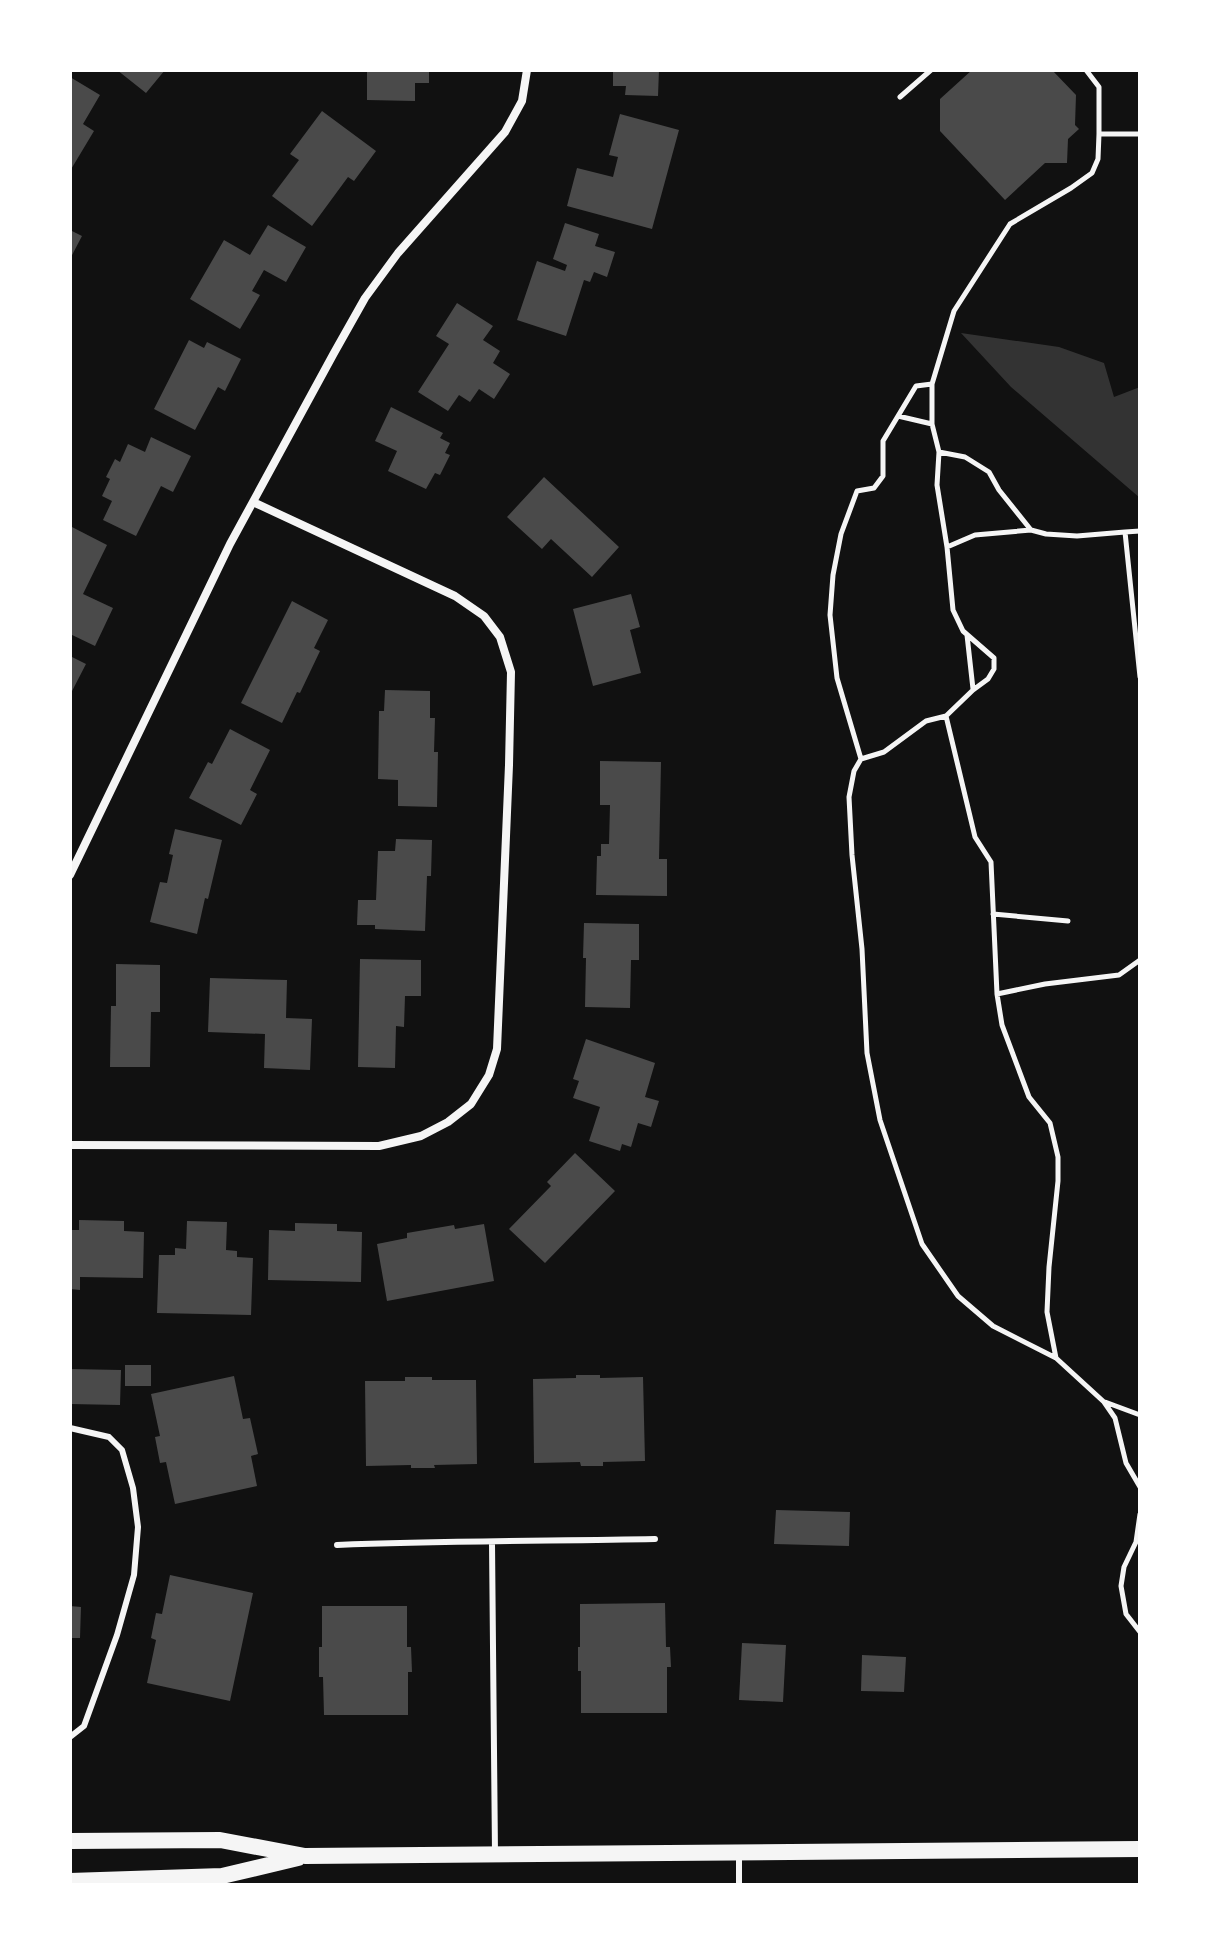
<svg xmlns="http://www.w3.org/2000/svg" width="1210" height="1955" font-family="'PT Sans',sans-serif">
	<style>
		.water { fill: #333 }
		.building { fill: #4a4a4a }
		.lines { fill: none; stroke-linecap: round; stroke-linejoin: round }
		.path { stroke: #f5f5f5; stroke-width: 5 }
		.service { stroke: #f5f5f5; stroke-width: 6 }
		.minor { stroke: #f5f5f5; stroke-width: 8 }
		.secondary { stroke: #f5f5f5; stroke-width: 16 }
	</style>
	<rect width="100%" height="100%" fill="#111"/>
	<!-- water -->
	<path class="water" d="M961,333L1059,347L1104,363L1114,397L1140,387V498L1011,387Z"/>
	<!-- building -->
	<path class="building" d="M117,70H165L146,93Z
		M367,70H429V83H415V101L367,100Z
		M613,70H659L658,96L625,95L626,86H613Z
		M972,70H1052L1076,95L1075,125L1079,129L1068,139L1067,163H1045L1005,200L940,131V99Z
		M70,77L100,95L83,124L94,131L70,171Z
		M322,111L376,151L354,181L348,177L312,226L272,196L299,160L290,154Z
		M620,114L679,130L652,229L567,206L577,168L613,177L618,157L609,155Z
		M565,223L599,234L595,246L615,252L607,277L594,272L590,282L584,280L566,336L517,320L537,261L565,271L567,265L553,259Z
		M268,225L306,247L286,282L264,270L252,291L260,295L240,329L190,299L224,240L250,255Z
		M70,230L82,236L70,259Z
		M457,303L493,326L483,340L500,351L493,363L510,374L494,399L479,389L470,402L459,395L448,411L418,392L449,344L436,336Z
		M189,340L204,348L207,342L241,359L225,391L218,387L195,430L154,409Z
		M391,407L443,433L440,438L450,443L445,453L450,455L440,475L435,473L426,489L388,471L397,451L375,441Z
		M151,437L191,456L173,492L161,486L136,536L103,520L112,501L102,496L110,479L106,477L115,459L120,462L128,444L145,452Z
		M544,477L619,547L592,577L551,539L542,549L507,517Z
		M70,526L107,545L83,594L113,608L95,646L70,634Z
		M631,594L640,627L630,630L641,673L593,686L573,609Z
		M292,601L328,620L314,648L320,651L300,693L297,692L282,723L241,703Z
		M70,656L86,664L70,695Z
		M385,690L430,691V718H435L434,752H438L437,807L398,806V780L378,779L379,711H384Z
		M230,729L270,750L250,790L257,794L241,825L189,798L208,762L212,764Z
		M600,761L661,762L659,859H667V896L596,895L597,856H601V844H609L610,805H600Z
		M175,829L222,840L208,899L205,898L197,934L150,922L160,882L167,883L173,855L169,854Z
		M396,839L432,840L431,876H427L425,931L375,929V925H357L358,900H376L378,851H395Z
		M584,923L639,924V960H631L630,1008L585,1007L586,958H583Z
		M360,959L421,960V996H405L404,1027L396,1026L395,1068L358,1067Z
		M116,964L160,965V1012H151L150,1067H110L111,1006H116Z
		M210,978L287,980L286,1018L312,1019L310,1070L264,1068L265,1034L208,1032Z
		M586,1039L655,1063L645,1097L659,1101L651,1127L638,1123L631,1147L622,1144L620,1151L589,1141L600,1107L573,1098L579,1081L573,1079Z
		M575,1153L615,1191L545,1263L509,1229L551,1186L547,1182Z
		M79,1220L124,1221V1231L144,1232L143,1278L80,1277V1290L70,1289V1230H79Z
		M187,1221L227,1222L226,1250L237,1251V1257L253,1258L251,1315L157,1313L159,1255H175V1248L186,1249Z
		M295,1223L337,1224V1231L362,1232L361,1282L268,1280L269,1230L295,1231Z
		M484,1224L494,1281L387,1301L377,1244L407,1238V1233L454,1225L455,1229Z
		M125,1365H151V1386H125Z
		M70,1369L121,1370L120,1405L70,1404Z
		M576,1375H600V1378L643,1377L645,1461L603,1462V1466H581L580,1462L534,1463L533,1379L576,1378Z
		M234,1376L243,1419L250,1418L258,1454L251,1456L257,1486L175,1504L166,1462L160,1463L155,1437L160,1436L151,1394Z
		M405,1377H432V1380H476L477,1464L434,1465L435,1468H411V1465L366,1466L365,1381H405Z
		M776,1510L850,1512L849,1546L774,1544Z
		M170,1575L253,1593L230,1701L147,1683L156,1640L151,1638L156,1613L162,1614Z
		M665,1603L666,1647H670L671,1667H667V1713H581V1671H578V1647H580V1604Z
		M70,1606L81,1607L80,1638H70Z
		M322,1606H407V1647H411L412,1672H408V1715H324L323,1677H319V1647H322Z
		M742,1643L786,1645L783,1702L739,1700Z
		M862,1655L906,1657L904,1692L861,1691Z"/>
	<g class="lines">
		<!-- path -->
		<path class="path" d="M1086,70L1099,87V134H1140
			M900,97L931,70
			M1099,134L1098,159L1092,173L1071,188L1010,224L954,311L932,384V424L939,452L965,457L989,472L999,490L1031,530L1046,534L1077,536L1125,532L1140,677
			M932,384L916,386L883,441V476L874,488L857,491L841,534L833,575L830,615L837,678L861,759L854,771L849,797L852,855L862,949L867,1053L880,1120L922,1244L958,1296L993,1326L1056,1358L1104,1402L1115,1418L1126,1463L1140,1487
			M898,416L932,424
			M1125,532L1140,531
			M947,547L975,535L1031,530
			M967,635L973,689
			M946,716L975,837L991,862L997,994L1002,1025L1029,1097L1050,1123L1058,1157V1181L1049,1267L1047,1312L1056,1358
			M861,759L884,752L926,721L946,716L973,690L988,679L994,669V658L963,631L953,610L947,547L937,485L939,452
			M993,914L1068,921
			M997,994L1045,984L1119,975L1140,960
			M1105,1402L1140,1415
			M1140,1514L1136,1542L1124,1567L1121,1586L1126,1614L1140,1632"/>
		<!-- service -->
		<path class="service" d="M70,1428L109,1437L122,1450L133,1488L138,1527L134,1575L117,1635L84,1726L70,1737
			M492,1543L495,1854
			M337,1545C443,1541 549,1541 655,1539
			M739,1885V1856"/>
		<!-- minor -->
		<path class="minor" d="M70,875L230,544L334,353L365,298L398,253L505,132L522,101L527,70
			M70,1145L379,1146L421,1136L448,1122L471,1104L489,1075L497,1049L509,765L511,672L500,637L484,616L455,596L253,502"/>
		<!-- secondary -->
		<path class="secondary" d="M70,1841L220,1840L305,1856L1140,1849
			M70,1881L222,1876L298,1858"/>
	</g>
	<!-- border -->
	<rect width="1210" height="1955" fill="none" stroke="#ffffff" stroke-width="144"/>
</svg>
